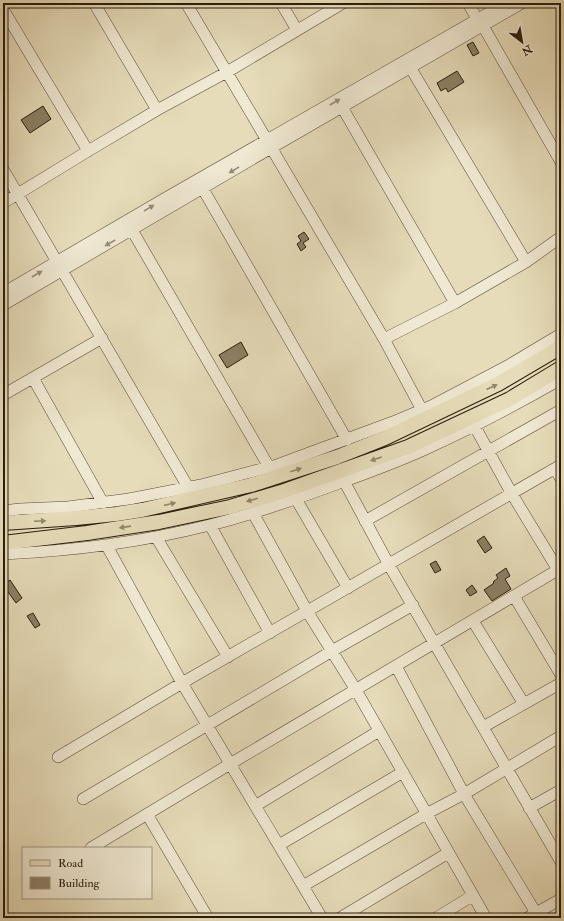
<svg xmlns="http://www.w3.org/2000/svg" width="564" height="921" font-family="'IM FELL Double Pica',serif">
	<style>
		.building { fill: #8c8066; stroke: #2a1c0d }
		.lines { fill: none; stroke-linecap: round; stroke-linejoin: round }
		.minor-casing { stroke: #594c38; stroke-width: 12 }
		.major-casing { stroke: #2a1c0d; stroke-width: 16 }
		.minor { stroke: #efe8d2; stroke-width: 11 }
		.major { stroke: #e6dcb9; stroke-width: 14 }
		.oneway { fill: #968c79 }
		.oneway2 { fill: #91866c }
	</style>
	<rect width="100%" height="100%" fill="#e6dcb9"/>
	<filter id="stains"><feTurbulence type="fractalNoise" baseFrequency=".005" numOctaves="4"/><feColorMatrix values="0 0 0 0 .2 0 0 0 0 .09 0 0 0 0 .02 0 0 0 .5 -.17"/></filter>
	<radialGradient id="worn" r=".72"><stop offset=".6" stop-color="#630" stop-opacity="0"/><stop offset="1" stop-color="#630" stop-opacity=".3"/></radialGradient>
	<!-- building -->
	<path class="building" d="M473,42L479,53L473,56L467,45Z
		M457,71L464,82L448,92L446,88L441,91L437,83Z
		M43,106L51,119L30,133L21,120Z
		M304,232L309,239L303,243L306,247L301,251L297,244L301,241L298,236Z
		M241,342L248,355L227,368L219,355Z
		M484,536L492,548L485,553L477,541Z
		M436,561L441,570L435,573L430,564Z
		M506,568L510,576L505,579L511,589L492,601L484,590L494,583L493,582L498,578L496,575Z
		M10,580L22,598L16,603L3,585Z
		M472,585L477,592L470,596L466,590Z
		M33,613L40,625L35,628L27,616Z"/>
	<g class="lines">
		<defs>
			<path id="minor" d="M94,3L157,110
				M186,3L384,339L422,410
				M281,3L297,30
				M468,3L477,19
				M560,3L561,5
				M3,9L88,151
				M483,26L561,162
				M410,67L526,262
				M342,107L455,303
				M3,169L188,487
				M199,182L347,440
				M3,203L88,151L157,110L227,72L343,3
				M132,230L269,467
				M3,293L164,199L506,3
				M3,305L271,148L522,3
				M384,339L455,303L526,262L561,237
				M33,378L103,503
				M3,395L102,338
				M474,425L512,494L561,575
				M555,469L561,479
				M344,481L389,565L561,862
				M296,499L348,588
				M3,511L20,509L68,507L129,499L201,485L277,465L393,422L431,406L509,365L561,334
				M253,513L307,611L356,690L486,918
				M365,521L561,410
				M210,525L270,633
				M156,537L228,657
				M107,546L182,683L322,918
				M3,554C73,551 142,542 210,525C255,514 299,498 342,482C372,471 403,460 432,446C476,426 519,403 561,379
				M514,596L561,675
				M473,621L524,704
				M396,666L464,794L536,913
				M483,727L561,683
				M58,757L182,683L561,465
				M83,799L332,651L413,605
				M255,806L379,731
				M529,808L561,790
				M147,814L208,918
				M279,845L403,772
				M91,848L230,764L561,568
				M303,886L426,814L464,794L561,736
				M340,918L448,853
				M436,918L472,896
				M527,918L561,899"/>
			<path id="major" d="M3,523L76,518L116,514L142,510L251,485L337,457L385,438L498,384L561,347
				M3,543L87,533L159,522L230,507L281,492L408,447L510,399L561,368"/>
		</defs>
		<!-- minor casing -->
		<use href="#minor" class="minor-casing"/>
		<!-- major casing -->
		<use href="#major" class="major-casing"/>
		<!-- minor -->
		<use href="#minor" class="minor"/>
		<!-- major -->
		<use href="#major" class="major"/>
	</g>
	<!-- one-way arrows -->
	<defs><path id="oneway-solid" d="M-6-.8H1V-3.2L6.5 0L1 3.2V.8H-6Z"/></defs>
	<g class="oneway">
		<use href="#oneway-solid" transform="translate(335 102) rotate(-30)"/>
		<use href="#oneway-solid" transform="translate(234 170) rotate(149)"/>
		<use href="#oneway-solid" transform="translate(149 208) rotate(-31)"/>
		<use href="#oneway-solid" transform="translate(110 243) rotate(150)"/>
		<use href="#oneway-solid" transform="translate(37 274) rotate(-30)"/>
	</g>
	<g class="oneway2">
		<use href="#oneway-solid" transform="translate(492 387) rotate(-25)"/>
		<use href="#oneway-solid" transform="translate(376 459) rotate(161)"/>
		<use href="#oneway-solid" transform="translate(296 470) rotate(-18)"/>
		<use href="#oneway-solid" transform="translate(252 500) rotate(164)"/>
		<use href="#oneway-solid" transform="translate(170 504) rotate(-13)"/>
		<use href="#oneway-solid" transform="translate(40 521) rotate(-3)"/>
		<use href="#oneway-solid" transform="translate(125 527) rotate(172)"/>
	</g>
	<!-- margin -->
	<rect width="564" height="921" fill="none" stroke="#e6dcb9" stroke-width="16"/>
	<rect x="4" y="4" width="556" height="913" fill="none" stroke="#2a1c0d" stroke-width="2"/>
	<rect x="8" y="8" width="548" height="905" fill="none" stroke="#2a1c0d"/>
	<!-- legend -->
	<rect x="22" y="847" width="130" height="52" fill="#efe8d2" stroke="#a09683"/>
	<rect x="30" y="860" width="20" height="6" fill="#e6dcb9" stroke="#a09683"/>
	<text x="58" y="867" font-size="12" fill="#2a1c0d">Road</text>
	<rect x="30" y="877" width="20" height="12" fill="#8c8066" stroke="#a09683"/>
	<text x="58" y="887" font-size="12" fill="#2a1c0d">Building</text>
	<!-- north arrow -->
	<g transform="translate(522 42) rotate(149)" stroke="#efe8d2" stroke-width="3" paint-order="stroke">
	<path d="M0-3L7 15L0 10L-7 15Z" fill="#2a1c0d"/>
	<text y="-6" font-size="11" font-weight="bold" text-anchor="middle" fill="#2a1c0d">N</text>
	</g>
	<rect width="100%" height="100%" filter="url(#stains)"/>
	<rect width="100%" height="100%" fill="url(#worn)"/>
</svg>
